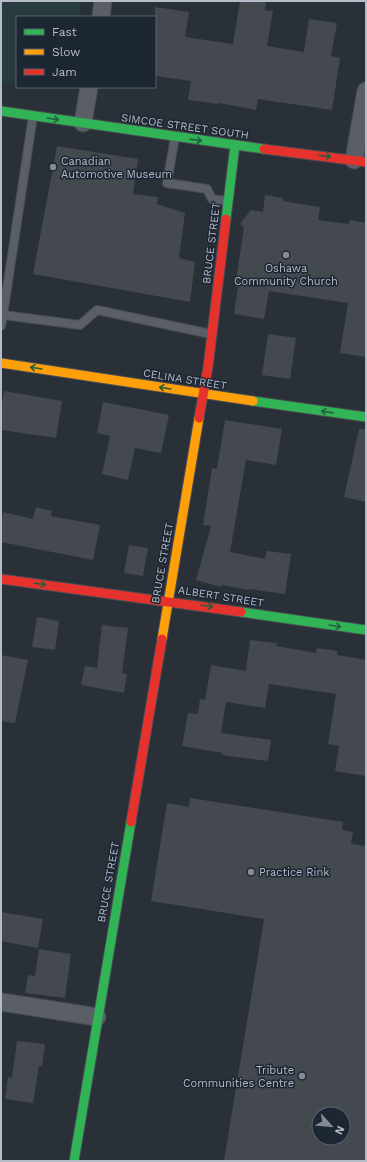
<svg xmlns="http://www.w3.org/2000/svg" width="367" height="1162" font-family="'Work Sans',sans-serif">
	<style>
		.green { fill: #273a3e }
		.building { fill: #444950; fill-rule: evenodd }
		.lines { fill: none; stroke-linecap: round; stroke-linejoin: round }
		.lane-casing { stroke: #484c53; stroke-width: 10 }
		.street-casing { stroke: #484c53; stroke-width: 19 }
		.fast-casing { stroke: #484c53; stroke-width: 11 }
		.slow-casing { stroke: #484c53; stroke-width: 11 }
		.jam-casing { stroke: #484c53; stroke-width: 11 }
		.lane { stroke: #5a5e66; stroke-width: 8 }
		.street { stroke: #5a5e66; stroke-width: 17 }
		.fast { stroke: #30b455; stroke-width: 9 }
		.slow { stroke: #ff9f0a; stroke-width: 9 }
		.jam { stroke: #e5322d; stroke-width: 9 }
		.oneway { stroke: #255f41 }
		.poi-dot { fill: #848b96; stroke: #1d2633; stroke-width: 1.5 }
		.labels { text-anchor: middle; stroke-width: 3; stroke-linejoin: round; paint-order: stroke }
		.street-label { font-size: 11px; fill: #b4bcc9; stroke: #1d2633 }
		.poi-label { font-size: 11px; fill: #b4bcc9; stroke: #1d2633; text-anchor: start }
	</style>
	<rect width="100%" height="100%" fill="#2a3038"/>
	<!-- green -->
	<path class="green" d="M1,1H81L79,17H17V84L1,82Z"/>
	<!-- building -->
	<path class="building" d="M240,1H266L265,10L273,11L267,46L304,52L309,19L337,23L331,56L340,58L332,110L258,99L256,110L219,103L218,104L188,100L191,81L155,76V7L189,12L185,37L233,44Z
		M57,146L138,159L133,194L158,197L157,204L185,213L179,258L195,262L190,302L33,274Z
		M265,195L283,198V201L320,207L318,220L349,224L350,220L366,223V357L340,353L348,303L269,291L264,319L234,314L238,287H235L244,227L240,224L251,210L263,212Z
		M268,334L296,338L290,379L262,375Z
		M4,391L62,401L56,438L1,430V410Z
		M103,402L169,415L161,453L135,448L128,480L102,474L110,436L97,433Z
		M225,420L282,429L276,465L246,460L230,552L265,559L267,551L291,554L285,594L249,589V590L221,585V587L196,580L211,526L203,525L212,468L217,469Z
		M359,429H366V502L344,497Z
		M36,507L52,511L51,516L100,525L93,560L1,542V524L3,512L33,519Z
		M129,545L148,548L143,576L124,573Z
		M37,617L59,621L55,650L32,647Z
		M102,625L128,628L122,673L127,674L124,693L81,685L85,666L97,668Z
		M250,640L277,643L276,646L316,653L317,648L337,651V655L366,660V776L335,771L339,746L328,744L336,694L269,684L265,708L226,702L221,733L271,740L268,761L222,755L223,753L182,746L188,713L198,714L200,699L205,700L211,665L246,671Z
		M1,655L28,660L15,723L1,721Z
		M190,798L343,822L342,830L353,832L351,844L366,846V1161H224L264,919L151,901L167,803L189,807ZM319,1114H343V1138H319Z
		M1,912L43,919L38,948L1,941Z
		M39,949L71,954L65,998L25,993L28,975L35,976Z
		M17,1041L45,1044L42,1066H39L33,1103L5,1099L8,1077L12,1078Z"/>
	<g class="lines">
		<defs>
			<path id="lane" d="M33,116L3,315L80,325L97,310L211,334
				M175,137L167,183L207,189L212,199L228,201
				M1,326L3,315"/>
			<path id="street" d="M101,17L103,1
				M83,123L89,87
				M354,160L366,91
				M1,1002L97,1017"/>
			<path id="fast" d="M1,111L264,149
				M226,219L235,145
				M253,401L366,417
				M241,612L366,630
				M74,1161L131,822"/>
			<path id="slow" d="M1,363L253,401
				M162,639L199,418"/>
			<path id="jam" d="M264,149L366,162
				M199,418L208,367L226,219
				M1,579L241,612
				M131,822L162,639"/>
		</defs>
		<!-- lane casing -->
		<use href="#lane" class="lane-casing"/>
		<!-- street casing -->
		<use href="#street" class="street-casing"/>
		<!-- fast casing -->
		<use href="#fast" class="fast-casing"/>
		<!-- slow casing -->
		<use href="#slow" class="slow-casing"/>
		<!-- jam casing -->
		<use href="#jam" class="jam-casing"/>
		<!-- lane -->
		<use href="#lane" class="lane"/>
		<!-- street -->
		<use href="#street" class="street"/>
		<!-- fast -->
		<use href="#fast" class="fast"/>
		<!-- slow -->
		<use href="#slow" class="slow"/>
		<!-- jam -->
		<use href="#jam" class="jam"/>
	</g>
	<!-- one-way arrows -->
	<defs><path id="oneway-shaft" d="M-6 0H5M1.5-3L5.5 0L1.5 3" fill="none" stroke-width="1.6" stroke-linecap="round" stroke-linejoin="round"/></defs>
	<g class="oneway">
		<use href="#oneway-shaft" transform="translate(53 119) rotate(9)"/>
		<use href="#oneway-shaft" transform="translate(196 140) rotate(8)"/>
		<use href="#oneway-shaft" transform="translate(325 156) rotate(7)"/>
		<use href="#oneway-shaft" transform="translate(36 368) rotate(-171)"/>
		<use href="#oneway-shaft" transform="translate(165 388) rotate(-171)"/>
		<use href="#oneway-shaft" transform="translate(327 412) rotate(-172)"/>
		<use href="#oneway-shaft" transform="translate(40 584) rotate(7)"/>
		<use href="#oneway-shaft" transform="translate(207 606) rotate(9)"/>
		<use href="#oneway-shaft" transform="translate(335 626) rotate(9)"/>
	</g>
	<!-- markers -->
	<g class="poi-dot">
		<circle cx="53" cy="167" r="4"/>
		<circle cx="286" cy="255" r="4"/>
		<circle cx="251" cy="872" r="4"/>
		<circle cx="302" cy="1076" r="4"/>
	</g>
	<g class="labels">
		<!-- street labels -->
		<g class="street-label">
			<text transform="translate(185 126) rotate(8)" y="4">SIMCOE STREET SOUTH</text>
			<text transform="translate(211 243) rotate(-83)" y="4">BRUCE STREET</text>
			<text transform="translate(185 379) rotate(9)" y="4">CELINA STREET</text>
			<text transform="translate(162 563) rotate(-80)" y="4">BRUCE STREET</text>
			<text transform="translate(221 596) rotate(9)" y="4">ALBERT STREET</text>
			<text transform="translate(108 882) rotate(-80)" y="4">BRUCE STREET</text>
		</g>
		<!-- poi labels -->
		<g class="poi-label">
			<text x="61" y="165">Canadian<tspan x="61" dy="13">Automotive Museum</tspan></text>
			<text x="286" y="272" text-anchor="middle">Oshawa<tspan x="286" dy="13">Community Church</tspan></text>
			<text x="259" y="876">Practice Rink</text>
			<text x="294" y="1074" text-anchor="end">Tribute<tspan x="294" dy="13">Communities Centre</tspan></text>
		</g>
	</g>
	<!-- border -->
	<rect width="367" height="1162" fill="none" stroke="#b4bcc9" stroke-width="4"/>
	<!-- legend -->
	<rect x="16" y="16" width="140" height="72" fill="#1d2633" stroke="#59626f"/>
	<rect x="24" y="29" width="20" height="6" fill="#30b455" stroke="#59626f"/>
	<text x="52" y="36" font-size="12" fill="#b4bcc9">Fast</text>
	<rect x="24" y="49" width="20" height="6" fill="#ff9f0a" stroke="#59626f"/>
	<text x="52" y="56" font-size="12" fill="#b4bcc9">Slow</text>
	<rect x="24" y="69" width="20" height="6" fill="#e5322d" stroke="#59626f"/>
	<text x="52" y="76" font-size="12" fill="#b4bcc9">Jam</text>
	<!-- north arrow -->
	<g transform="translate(331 1126) rotate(117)"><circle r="19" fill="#1d2633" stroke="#59626f"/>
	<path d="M0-3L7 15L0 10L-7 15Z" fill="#848b96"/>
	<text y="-6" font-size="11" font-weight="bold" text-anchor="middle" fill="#b4bcc9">N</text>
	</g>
</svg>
